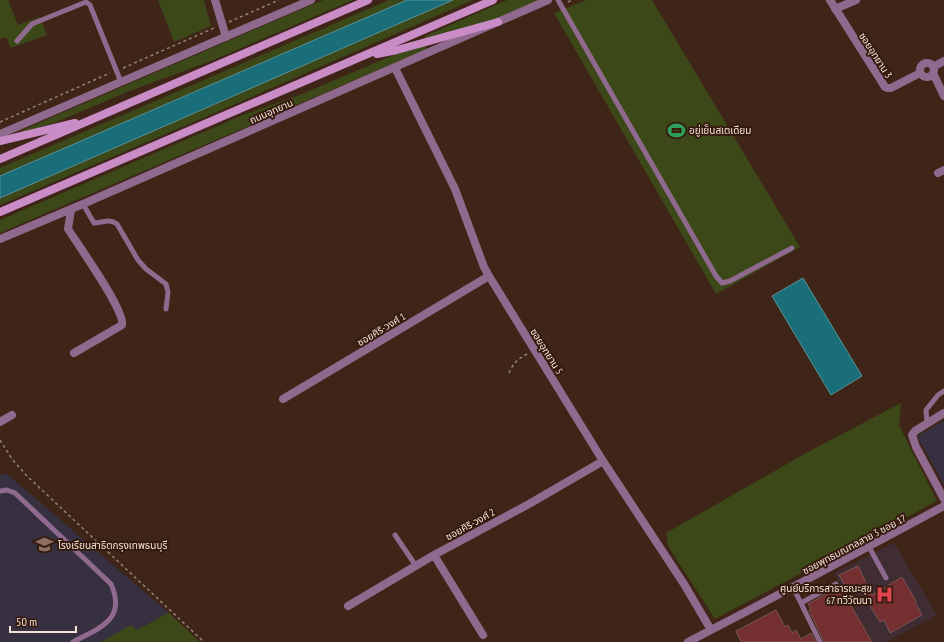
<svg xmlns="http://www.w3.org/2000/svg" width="944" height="642" font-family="'PT Sans Narrow','Noto Sans Thai',sans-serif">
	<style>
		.education { fill: #373040 }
		.medical { fill: #402d33 }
		.green { fill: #3d4818 }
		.water { fill: #1a6e7a; stroke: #5b9197 }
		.building { fill: #742f31; stroke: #785655 }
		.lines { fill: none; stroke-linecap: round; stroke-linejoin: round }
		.path { stroke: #968176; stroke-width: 1.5; stroke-dasharray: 3 3; stroke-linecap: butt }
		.service { stroke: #906a8e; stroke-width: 5 }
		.minor { stroke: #906a8e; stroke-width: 8 }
		.tertiary { stroke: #906a8e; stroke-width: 8 }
		.secondary { stroke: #c98cc6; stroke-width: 8 }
		.labels { text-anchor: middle; stroke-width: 4; stroke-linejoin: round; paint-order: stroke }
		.street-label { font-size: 10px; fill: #f4e2da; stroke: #341b0e }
		.poi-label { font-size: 10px; fill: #f4e2da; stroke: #341b0e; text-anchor: start }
	</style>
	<rect width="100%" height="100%" fill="#3e2518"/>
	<!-- education -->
	<path class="education" d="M944,421V485L917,436Z
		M6,473L169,613L166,614L115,642H0V476Z"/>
	<!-- medical -->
	<path class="medical" d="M894,543L937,615L886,642H873L834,573Z"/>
	<!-- green -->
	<path class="green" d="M0,0H8L18,25L40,17L47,35L11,48L6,37L0,39Z
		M158,0H204L211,26L174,42Z
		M323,0H353L211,61L127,92L59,121L20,134V131Z
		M389,0H407L0,176V168Z
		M453,0H473L217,112L0,205V198Z
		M507,0H539L493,20L425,39V36Z
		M586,0H652L800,247L716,294L554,13Z
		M425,45L427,49L0,233V220L243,115L302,94L391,56Z
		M901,403L899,425L937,501L715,619L668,546L666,533L808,452Z
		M169,613L200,642H101L131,625L137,630L166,614Z"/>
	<!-- water -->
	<path class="water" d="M407,0H453L0,198V176Z
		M803,278L862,376L831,395L772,296Z"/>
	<!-- building -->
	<path class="building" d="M858,566L872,595L902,577L916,601L915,602L922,615L890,633L884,620L880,622L860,590L846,597L872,642H824L809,610L811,609L808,604L844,584L839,575Z
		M776,610L785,627L788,625L792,633L796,630L801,639L811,633L816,642H741L736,631Z"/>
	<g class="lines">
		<!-- path -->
		<path class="path" d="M568,2L572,0
			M229,22L279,0
			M123,68L214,28
			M0,122L110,73
			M509,373C513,363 518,359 527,354
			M0,440L12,459L27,476L204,642"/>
		<!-- service -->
		<path class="service" d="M558,0L716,276L722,283L730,281L792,248
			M17,41L32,24L86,2L90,5L121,82
			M83,204L94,223C102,223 109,218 117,224L138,260L146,269L166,284L168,292L166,309
			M927,422L926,410L938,395L944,391
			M0,491L7,490L15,493L111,584C127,620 99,628 73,642
			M395,535L416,566
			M869,547L886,578
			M793,587L820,642
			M801,603L836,584"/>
		<!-- minor -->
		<path class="minor" d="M215,0L226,37
			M830,0L885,87L887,88H891L920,73
			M835,9L856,0
			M920 70a7 7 0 1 1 14 0a7 7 0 1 1-14 0Z
			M933,67L944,61
			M395,68L455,189L484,267L489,276L603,461L684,584L711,630
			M933,73L944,96
			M938,173L944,170
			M71,210L68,229C78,245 125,310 122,325L74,353
			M283,399L489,276
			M944,413L915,431L912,435L916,447L944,499
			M0,422L12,415
			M434,555L483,635
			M348,606L434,555L529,504L603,461
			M688,642L793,587L944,506"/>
		<!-- tertiary -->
		<path class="tertiary" d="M0,134L311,0
			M0,239L83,204L548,0"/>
		<!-- secondary -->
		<path class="secondary" d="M377,54L397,50L498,22
			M0,141L75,123
			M0,159L368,0
			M0,212L493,0"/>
	</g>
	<!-- icons -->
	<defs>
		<symbol id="stadium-bare" viewBox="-9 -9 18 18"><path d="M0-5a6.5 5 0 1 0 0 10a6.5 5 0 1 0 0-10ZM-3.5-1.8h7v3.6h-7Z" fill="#2e9e5b" stroke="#341b0e" stroke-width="2.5" paint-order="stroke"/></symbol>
		<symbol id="school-bare" viewBox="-9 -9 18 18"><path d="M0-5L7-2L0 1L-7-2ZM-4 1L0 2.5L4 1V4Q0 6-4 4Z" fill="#8d6e63" stroke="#341b0e" stroke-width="2.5" paint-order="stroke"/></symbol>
		<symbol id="hospital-bare" viewBox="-9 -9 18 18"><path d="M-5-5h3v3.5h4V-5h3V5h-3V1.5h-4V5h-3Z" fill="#e0444e" stroke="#341b0e" stroke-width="2.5" paint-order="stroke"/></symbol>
	</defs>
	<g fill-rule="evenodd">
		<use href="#stadium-bare" x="664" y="118" width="25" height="25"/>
		<use href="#school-bare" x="32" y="532" width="25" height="25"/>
		<use href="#hospital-bare" x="872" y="582" width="25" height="25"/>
	</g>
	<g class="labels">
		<!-- street labels -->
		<g class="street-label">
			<text transform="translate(876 55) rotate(57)" y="4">ซอยอุทยาน 3</text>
			<text transform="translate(271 111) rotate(-24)" y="4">ถนนอุทยาน</text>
			<text transform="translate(381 329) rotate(-31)" y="4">ซอยศิริ-วงศ์ 1</text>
			<text transform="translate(547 351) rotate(58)" y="4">ซอยอุทยาน 5</text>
			<text transform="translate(470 524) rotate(-29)" y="4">ซอยศิริ-วงศ์ 2</text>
			<text transform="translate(854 544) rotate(-28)" y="4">ซอยพุทธมณฑลสาย 3 ซอย 17</text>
		</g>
		<!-- poi labels -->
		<g class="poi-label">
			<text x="689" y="134">อยู่เย็นสเตเดียม</text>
			<text x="58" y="549">โรงเรียนสาธิตกรุงเทพธนบุรี</text>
			<text x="872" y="592" text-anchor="end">ศูนย์บริการสาธารณะสุข<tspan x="872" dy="12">67 ทวีวัฒนา</tspan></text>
		</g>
	</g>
	<!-- scale -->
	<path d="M10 626v6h66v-6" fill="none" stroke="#f4e2da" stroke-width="2"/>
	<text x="16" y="626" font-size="12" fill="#f4e2da" stroke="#341b0e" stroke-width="3" paint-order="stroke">50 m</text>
</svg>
